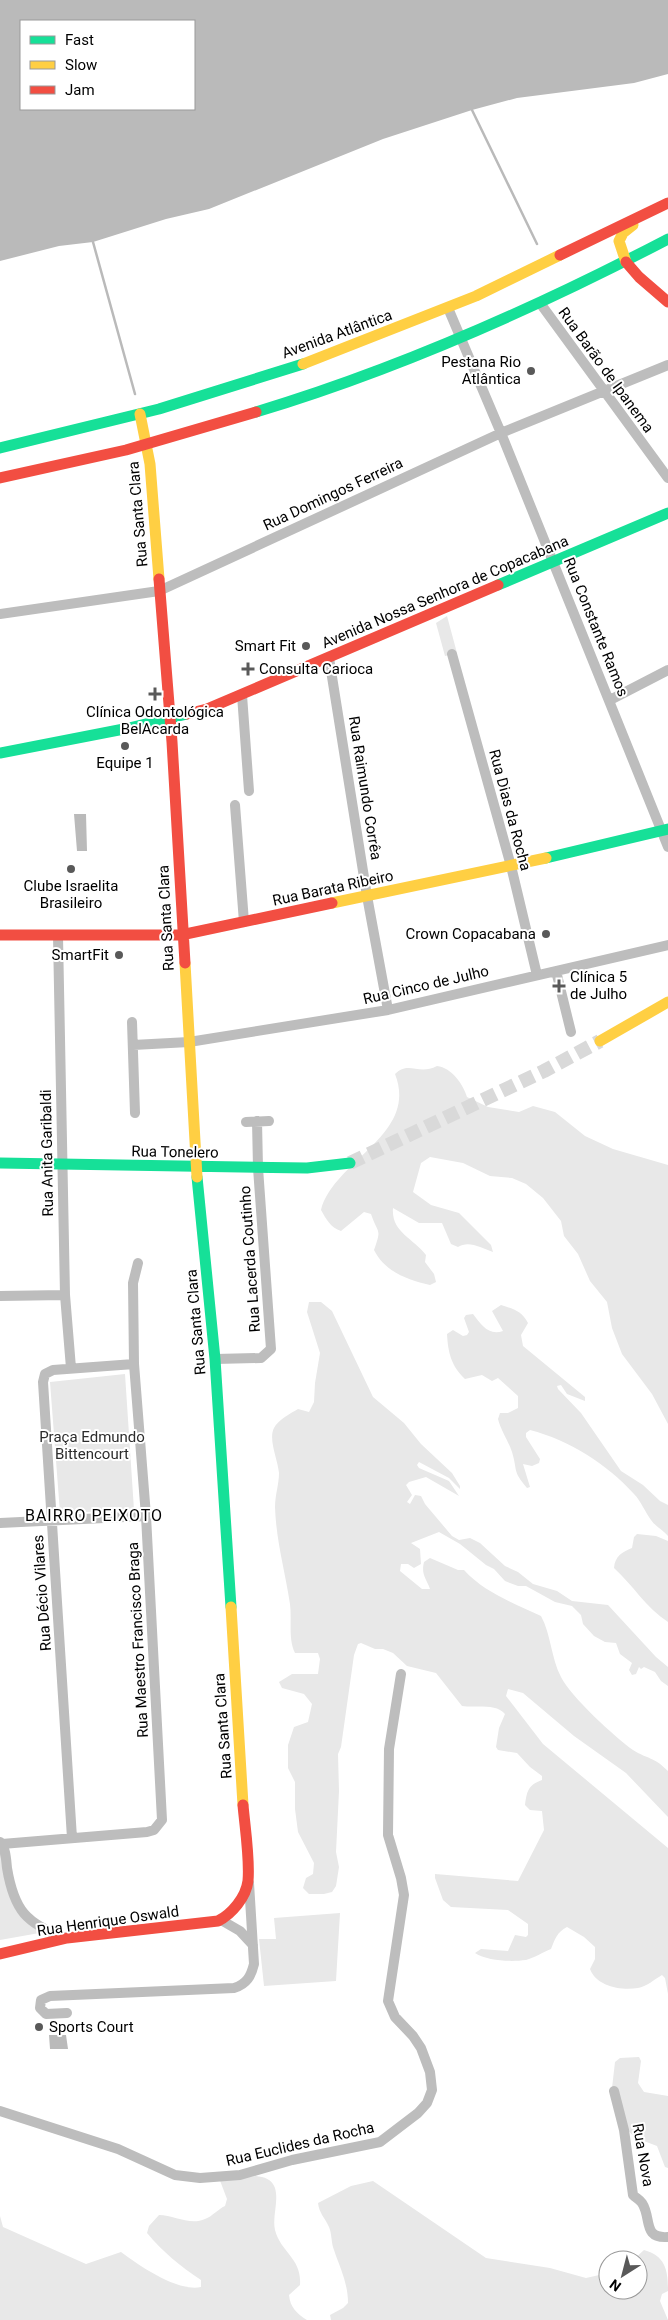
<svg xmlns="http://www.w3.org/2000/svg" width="668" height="2320" font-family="Roboto,sans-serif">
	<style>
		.green { fill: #e8e8e8 }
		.water { fill: #bababa; fill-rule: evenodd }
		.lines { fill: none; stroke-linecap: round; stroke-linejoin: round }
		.stream { stroke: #bababa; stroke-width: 2.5 }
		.secondary-tunnel { stroke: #d9d9d9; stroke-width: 14; stroke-dasharray: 14 7; stroke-linecap: butt }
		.street { stroke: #bdbdbd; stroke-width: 10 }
		.fast { stroke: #16e098; stroke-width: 11 }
		.slow { stroke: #ffcf43; stroke-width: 11 }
		.jam { stroke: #f24e42; stroke-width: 11 }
		.poi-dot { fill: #595959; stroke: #fff; stroke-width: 2 }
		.labels { text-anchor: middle; stroke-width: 4; stroke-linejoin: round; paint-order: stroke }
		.street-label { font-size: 15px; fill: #000; stroke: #fff }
		.poi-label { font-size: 15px; fill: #000; stroke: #fff; text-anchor: end }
		.park-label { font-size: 15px; fill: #2c2c2c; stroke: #fff }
		.neighbourhood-label { font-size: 16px; letter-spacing: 1px; fill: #000; stroke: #fff }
	</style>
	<rect width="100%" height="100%" fill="#fff"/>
	<!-- green -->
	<path class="green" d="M447,616L457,653L445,656L436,623Z
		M437,1066C452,1068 463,1084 467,1097L488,1107L519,1112L533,1106L555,1112L585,1136L613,1149L668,1165V1424L652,1394L622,1354L612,1328L607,1302L590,1281L578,1254L564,1236L561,1221L543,1198L526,1184L512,1178L490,1176L463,1163L430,1157L421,1163L413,1192L431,1205L459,1213L491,1245L493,1252C481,1248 469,1240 458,1247L451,1244L442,1223H419L393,1208C391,1232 413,1238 426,1255L425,1262L434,1274L436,1282L430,1285C408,1280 385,1272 374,1250C382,1227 378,1235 371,1214L364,1212L341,1231C331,1228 326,1219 321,1210C334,1160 419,1135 395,1074C409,1060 418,1076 437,1066Z
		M309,1302H321L332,1311L373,1397L404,1423L421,1444L452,1473L460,1486V1489L449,1478L419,1462L417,1465L419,1468L449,1481L459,1496L426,1477L409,1482L406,1485L412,1495L407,1502L410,1504L415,1495L421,1496L425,1504L452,1536L459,1540L470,1538L480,1543L505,1566L518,1572L533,1584L557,1591L572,1601L608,1605L656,1657L668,1667V1686L661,1681L655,1672L644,1667L641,1669L639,1667L636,1674L632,1675L629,1670L632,1663L620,1654L616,1643L605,1642L594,1636L583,1624L581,1615L572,1606L555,1602L526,1586H518L505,1581L494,1569L486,1565L460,1544L439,1532L411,1543L420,1549L421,1564L414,1568L408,1564H401L400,1571L422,1589H430C426,1578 421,1575 424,1562L430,1558L458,1570H464C485,1593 514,1603 541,1616C551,1634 551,1658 561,1677C570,1696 616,1738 633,1750C649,1760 653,1756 668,1771V1817L626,1773L574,1736L523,1693L508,1689L506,1696L543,1744L668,1848V1994L665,1978L662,1975C655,1979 646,1987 638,1988C621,1991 596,1986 590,1969L595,1959V1947L584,1937L567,1927C557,1932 555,1939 551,1949C543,1952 534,1958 526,1960C511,1962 487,1961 475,1953L481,1949L508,1951L515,1935L526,1937L528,1935V1924L508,1910L451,1907L443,1900L435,1878V1874L518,1881L544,1830L542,1811L530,1810L525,1805C527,1791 528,1785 542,1780V1776L530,1767L517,1753L498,1750L496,1747L499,1728L505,1714C496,1703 475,1708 462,1706L436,1673L407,1666L393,1653L383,1649H375L361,1643L358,1644L354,1655L341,1747L338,1754L339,1791L336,1852L339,1867L336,1886L332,1892L324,1894H309L303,1888L306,1878L313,1874L314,1863L298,1832L295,1809V1782L288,1768V1745L294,1727L308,1722L312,1704L304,1694L282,1688L279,1682L292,1674H318L320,1659L318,1653H295C288,1639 292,1620 290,1604C285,1571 276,1540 275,1507C275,1495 279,1484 279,1473C278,1460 268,1439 274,1428C278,1420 291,1413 298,1409L309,1412L314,1402L315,1383L320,1353L307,1312Z
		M501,1305C513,1309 522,1311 528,1323L521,1335L523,1346L585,1397V1401L567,1394L561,1385L557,1386L558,1389L581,1413L621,1471L643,1485L660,1501L668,1505V1536C663,1530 655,1526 651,1520C645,1512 641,1501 634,1494C607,1464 569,1440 530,1430L526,1433V1437L540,1459L539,1463L532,1466L523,1464L530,1487L527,1488C512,1470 518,1472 512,1452C509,1442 501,1431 498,1419L500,1413H508L518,1408V1396L498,1378L492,1381L482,1375L465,1379C451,1366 448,1352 447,1334L453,1330L463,1336L467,1335L469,1332L464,1318L466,1315L473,1314C481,1324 488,1336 503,1331L492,1311Z
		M125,1374L134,1510L60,1513L50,1382Z
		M637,1534L656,1536L668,1541V1622C646,1608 633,1585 614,1568C615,1556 622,1552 632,1548L634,1537Z
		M0,1849L13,1899L45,1932L0,1940Z
		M340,1913L336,1981L264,1986L259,1939H276L274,1918Z
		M639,2057L641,2061L638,2083L644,2092L668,2096V2168L665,2167L657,2146L636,2138L627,2130L612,2088L615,2062L620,2058Z
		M256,2176C264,2177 272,2179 275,2188C279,2202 272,2216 275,2230C281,2253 302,2258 300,2285L289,2295C290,2307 297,2314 307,2320H0V2216L3,2227L86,2264L121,2252C140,2266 177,2292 201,2287V2280C180,2266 163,2252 147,2233L149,2226L159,2215C174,2215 190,2226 205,2219C213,2216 218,2209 225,2206L227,2199L219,2178Z
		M373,2181L486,2258L550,2268L586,2278L608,2273V2290H638V2260H633L644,2250C666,2256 668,2271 668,2291L662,2294L660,2301L668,2320H331L330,2315L343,2308L348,2303C348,2283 340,2268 334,2250C331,2243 332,2234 329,2227C325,2218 319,2213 318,2203L351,2186Z"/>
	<!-- water -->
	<path class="water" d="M0,0H668V74L634,83L517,98L472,110L383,139L209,209L166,219L93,242L59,246L0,261ZM194,21V109H21V21Z
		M74,814H86L87,851H77Z
		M49,2035H66L68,2049H50Z"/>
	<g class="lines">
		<!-- stream -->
		<path class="stream" d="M472,110L537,244
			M93,242L135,394"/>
		<!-- secondary-tunnel -->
		<path class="secondary-tunnel" d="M350,1163L544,1071L600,1041"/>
		<!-- street -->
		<path class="street" d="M540,303L668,478
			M448,308L501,433L668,847
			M0,614L159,591L501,433L668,365
			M452,654L511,866L537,975
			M329,658L367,896L388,1010
			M242,695L249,791
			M610,700L668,670
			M235,805L244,922
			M58,936L65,1295L71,1368
			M556,971L571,1032
			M132,1022L135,1113
			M133,1045L189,1042L388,1010L668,945
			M246,1122L269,1121
			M0,1296L65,1295
			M215,1359L261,1358L271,1349L258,1168L257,1121
			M0,1523L146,1516
			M72,1838L43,1382L45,1374L53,1370L134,1364
			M0,1842C6,1849 6,1859 7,1868C14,1910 26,1924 66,1938
			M2,1844L147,1832L154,1830L162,1820L146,1516L134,1364L133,1283L138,1263
			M221,1920L240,1931L253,1945
			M67,2013L46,2014L40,2008L41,2000L50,1996L234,1988C247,1984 251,1976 254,1964L249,1883
			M614,2091L624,2130L633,2195C636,2198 640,2200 642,2203C652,2218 642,2239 668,2237
			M0,2111L118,2149L175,2175L200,2178L240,2175L292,2160L380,2142L418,2113L427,2103L432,2090L430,2072L421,2048L413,2036L395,2017L388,2001L404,1895L401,1878L388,1835L389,1749L401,1674"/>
		<!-- fast -->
		<path class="fast" d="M256,412C399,369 536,308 668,239
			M0,448L159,409L303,364
			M498,585L668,513
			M0,753L129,728L187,714
			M546,858L668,829
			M0,1163L307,1168L350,1163
			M197,1177L215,1359L231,1607"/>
		<!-- slow -->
		<path class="slow" d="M626,262L619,241L623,233L633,225
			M303,364L476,296L560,255
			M140,414L150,464L159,579
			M332,903L546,858
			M185,963L197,1177
			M600,1041L668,1002
			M231,1607L243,1805"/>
		<!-- jam -->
		<path class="jam" d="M560,255L668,203
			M626,262L639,277L668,302
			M0,478L126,450L256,412
			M159,579L172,742L185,963
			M187,714L207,709L498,585
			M0,935H181L332,903
			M0,1954L67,1938L218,1921C232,1914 246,1897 248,1881C250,1859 245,1828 243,1805"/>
	</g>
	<!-- markers -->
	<g class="poi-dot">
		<circle cx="531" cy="371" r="5"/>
		<circle cx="306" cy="646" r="5"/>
		<path d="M245.5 661.5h5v5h5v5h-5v5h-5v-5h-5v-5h5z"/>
		<path d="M152.5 686.5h5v5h5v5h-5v5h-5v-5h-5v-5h5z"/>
		<circle cx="125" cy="746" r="5"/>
		<circle cx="71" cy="869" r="5"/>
		<circle cx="546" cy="934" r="5"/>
		<circle cx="119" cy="955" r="5"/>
		<path d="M556.5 978.5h5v5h5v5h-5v5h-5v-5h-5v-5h5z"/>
		<circle cx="39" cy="2027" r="5"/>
	</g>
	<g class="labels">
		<!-- street labels -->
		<g class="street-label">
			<text transform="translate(337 334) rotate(-20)" y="5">Avenida Atlântica</text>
			<text transform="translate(606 370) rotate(54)" y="5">Rua Barão de Ipanema</text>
			<text transform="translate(333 494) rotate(-25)" y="5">Rua Domingos Ferreira</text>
			<text transform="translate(138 514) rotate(-95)" y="5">Rua Santa Clara</text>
			<text transform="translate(445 592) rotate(-23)" y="5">Avenida Nossa Senhora de Copacabana</text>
			<text transform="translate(596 627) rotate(68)" y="5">Rua Constante Ramos</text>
			<text transform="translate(365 788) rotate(81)" y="5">Rua Raimundo Corrêa</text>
			<text transform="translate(510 810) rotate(75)" y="5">Rua Dias da Rocha</text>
			<text transform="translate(333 888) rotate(-12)" y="5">Rua Barata Ribeiro</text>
			<text transform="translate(166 918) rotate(-93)" y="5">Rua Santa Clara</text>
			<text transform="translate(426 985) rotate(-13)" y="5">Rua Cinco de Julho</text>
			<text transform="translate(175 1152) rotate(1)" y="5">Rua Tonelero</text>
			<text transform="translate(47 1153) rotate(-91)" y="5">Rua Anita Garibaldi</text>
			<text transform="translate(250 1259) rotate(-94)" y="5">Rua Lacerda Coutinho</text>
			<text transform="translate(196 1322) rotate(-95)" y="5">Rua Santa Clara</text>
			<text transform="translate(42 1593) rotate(-94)" y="5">Rua Décio Vilares</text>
			<text transform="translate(138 1640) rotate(-93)" y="5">Rua Maestro Francisco Braga</text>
			<text transform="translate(223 1726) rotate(-94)" y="5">Rua Santa Clara</text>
			<text transform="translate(108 1921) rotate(-8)" y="5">Rua Henrique Oswald</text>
			<text transform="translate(300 2144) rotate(-13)" y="5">Rua Euclides da Rocha</text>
			<text transform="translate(643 2155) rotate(80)" y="5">Rua Nova</text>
		</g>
		<!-- poi labels -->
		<g class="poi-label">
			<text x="521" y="367">Pestana Rio<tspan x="521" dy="17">Atlântica</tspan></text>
			<text x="296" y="651">Smart Fit</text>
			<text x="259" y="674" text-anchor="start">Consulta Carioca</text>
			<text x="155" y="717" text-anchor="middle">Clínica Odontológica<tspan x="155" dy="17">BelAcarda</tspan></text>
			<text x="125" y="768" text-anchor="middle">Equipe 1</text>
			<text x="71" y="891" text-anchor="middle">Clube Israelita<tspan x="71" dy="17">Brasileiro</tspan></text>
			<text x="536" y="939">Crown Copacabana</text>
			<text x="109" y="960">SmartFit</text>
			<text x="570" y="982" text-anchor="start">Clínica 5<tspan x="570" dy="17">de Julho</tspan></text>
			<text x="49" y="2032" text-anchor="start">Sports Court</text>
		</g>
		<!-- park labels -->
		<g class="park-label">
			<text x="92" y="1442">Praça Edmundo<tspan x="92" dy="17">Bittencourt</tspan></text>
		</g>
		<!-- neighbourhood labels -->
		<g class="neighbourhood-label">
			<text x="94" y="1521">BAIRRO PEIXOTO</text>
		</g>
	</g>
	<!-- legend -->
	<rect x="20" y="20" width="175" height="90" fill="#ffffff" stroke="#999999"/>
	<rect x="30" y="36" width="25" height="8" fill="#16e098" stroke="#999999"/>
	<text x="65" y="45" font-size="15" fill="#000000">Fast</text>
	<rect x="30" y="61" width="25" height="8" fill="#ffcf43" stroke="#999999"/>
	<text x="65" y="70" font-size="15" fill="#000000">Slow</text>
	<rect x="30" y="86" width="25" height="8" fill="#f24e42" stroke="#999999"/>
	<text x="65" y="95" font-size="15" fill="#000000">Jam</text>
	<!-- north arrow -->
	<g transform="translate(623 2275) rotate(216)"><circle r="24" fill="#ffffff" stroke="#999999"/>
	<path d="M0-4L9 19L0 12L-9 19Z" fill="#595959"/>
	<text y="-8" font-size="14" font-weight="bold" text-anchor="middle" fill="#000000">N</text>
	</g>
</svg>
